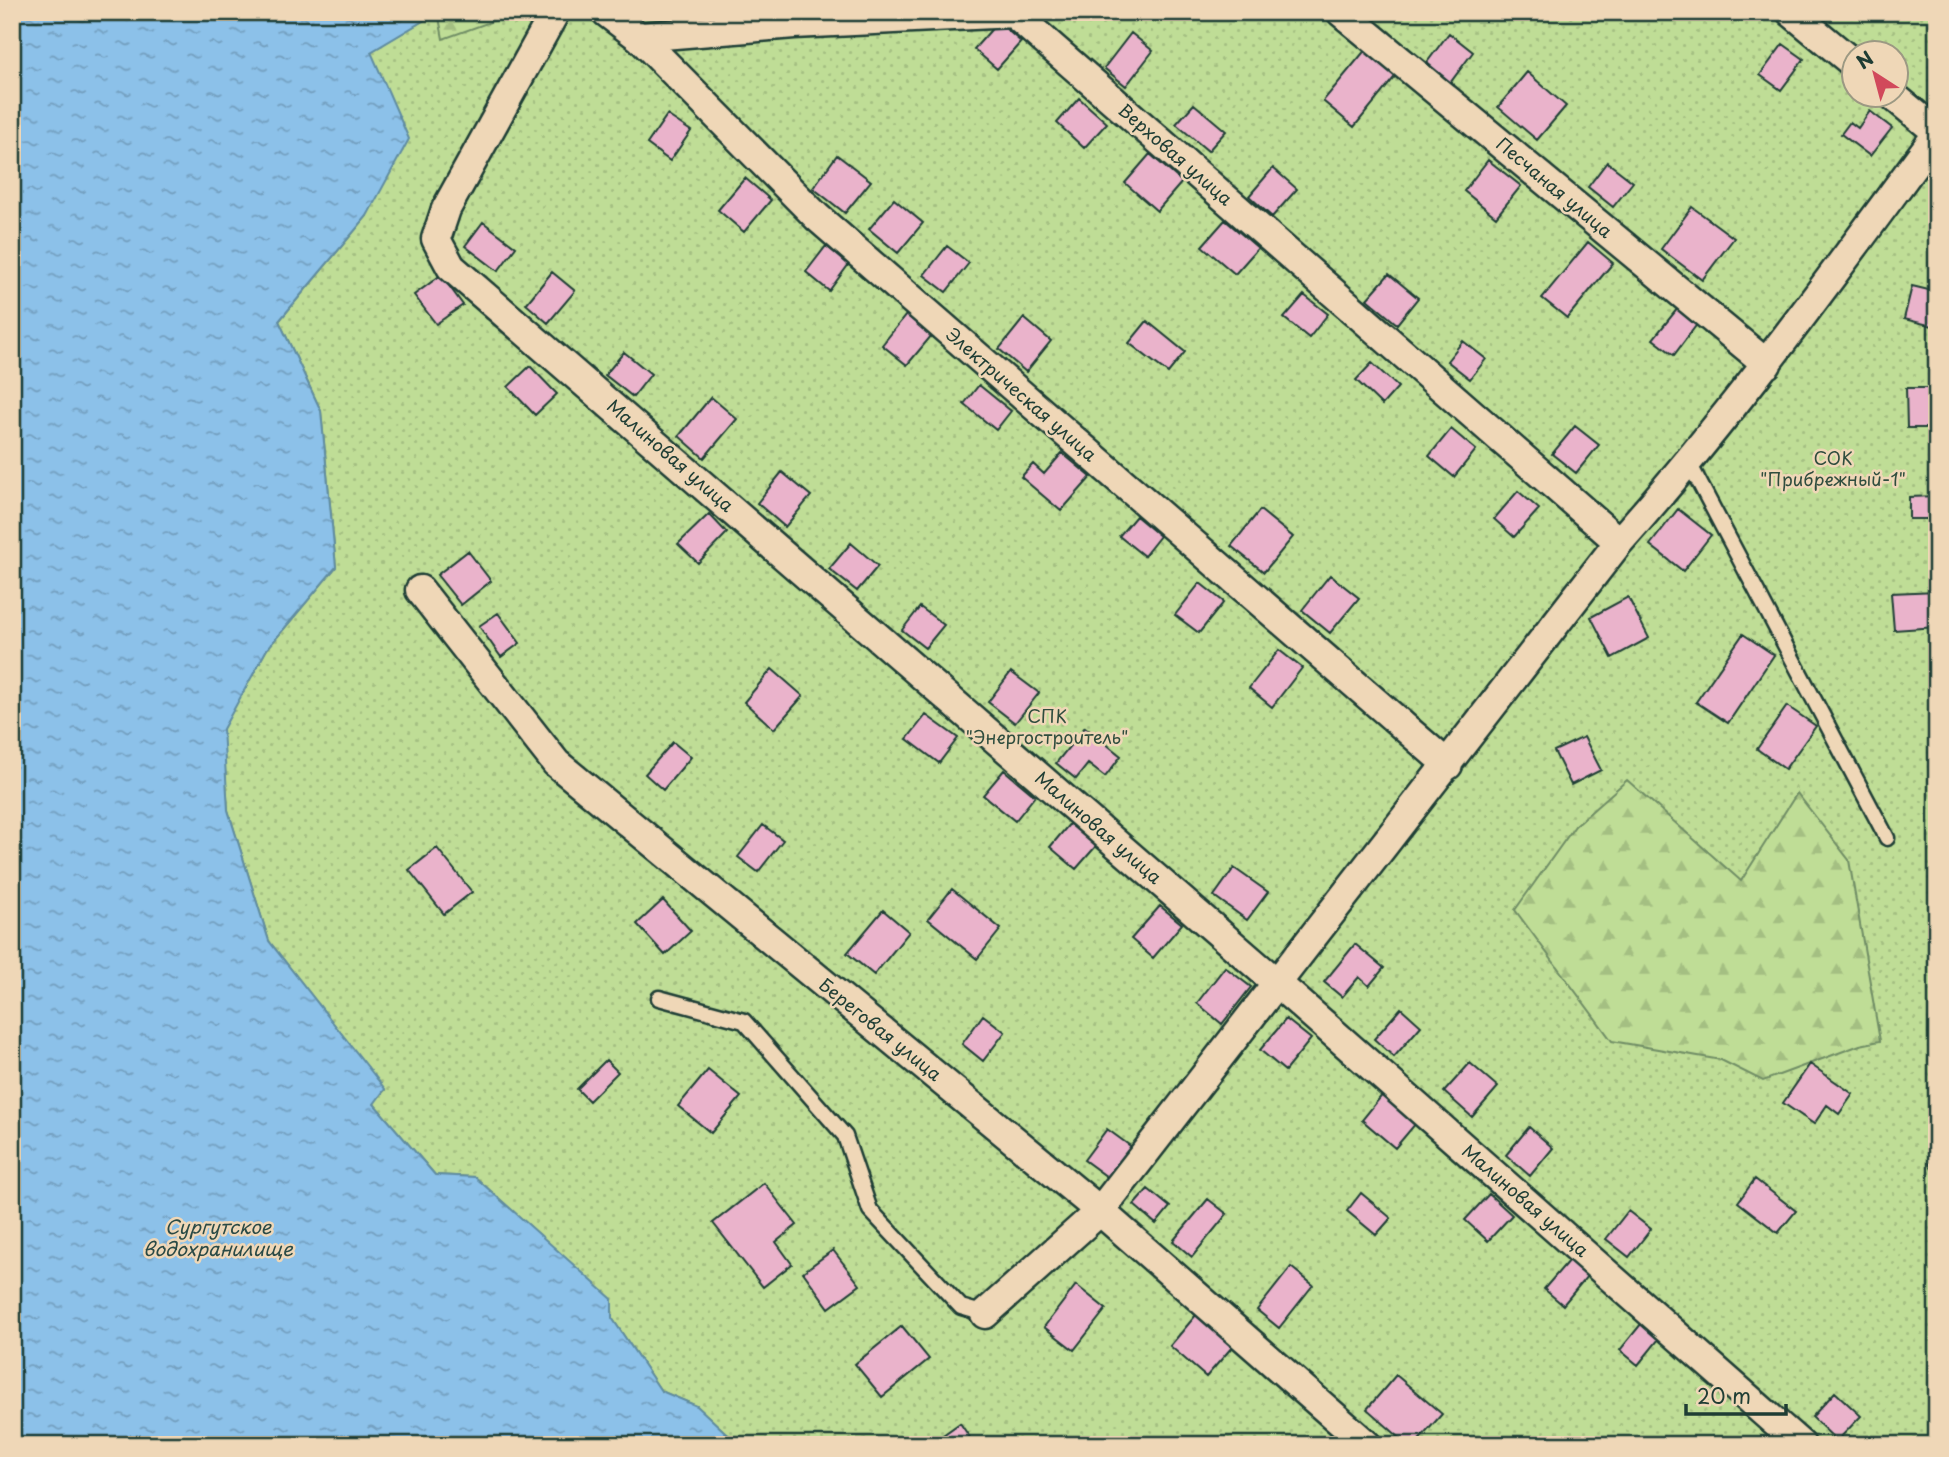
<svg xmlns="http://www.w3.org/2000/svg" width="1949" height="1457" font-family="'Playpen Sans',sans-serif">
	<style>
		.green { fill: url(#green-dots); stroke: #6f8d65; stroke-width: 2; fill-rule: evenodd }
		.forest { fill: url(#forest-firs); stroke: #6f8d65; stroke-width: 2 }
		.water { fill: url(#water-ripples); stroke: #608ca1; stroke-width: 2 }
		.building { fill: #eab3cb; stroke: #1f3d34; stroke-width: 2 }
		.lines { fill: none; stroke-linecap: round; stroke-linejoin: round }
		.lane-casing { stroke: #1f3d34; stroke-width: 19 }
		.street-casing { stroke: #1f3d34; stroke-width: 33 }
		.lane { stroke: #efd7b7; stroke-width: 14 }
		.street { stroke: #efd7b7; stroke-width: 28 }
		.labels { text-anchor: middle; stroke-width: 5; stroke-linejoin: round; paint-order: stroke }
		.street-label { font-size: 18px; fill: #1f3d34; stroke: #efd7b7 }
		.park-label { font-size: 18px; fill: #2f4d3e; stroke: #efd7b7 }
		.water-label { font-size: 19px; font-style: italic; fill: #2a4a46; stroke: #efd7b7 }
	</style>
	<defs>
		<pattern id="green-dots" width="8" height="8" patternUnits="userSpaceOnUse" patternTransform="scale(1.75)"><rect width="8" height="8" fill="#bfdd96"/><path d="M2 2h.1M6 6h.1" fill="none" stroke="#a4bf82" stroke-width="1.8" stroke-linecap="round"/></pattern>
		<pattern id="forest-firs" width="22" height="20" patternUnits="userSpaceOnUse" patternTransform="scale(1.75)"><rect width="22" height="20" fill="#bfdd96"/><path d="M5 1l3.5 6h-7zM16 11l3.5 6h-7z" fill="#a4bf82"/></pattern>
		<pattern id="water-ripples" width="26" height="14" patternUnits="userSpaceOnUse" patternTransform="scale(1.75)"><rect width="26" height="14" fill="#8cc1e9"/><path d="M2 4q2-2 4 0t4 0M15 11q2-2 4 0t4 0" fill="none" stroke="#729ebe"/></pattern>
	</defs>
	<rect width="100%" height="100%" fill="#eed0bb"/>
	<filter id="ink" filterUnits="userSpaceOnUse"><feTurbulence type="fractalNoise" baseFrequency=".0143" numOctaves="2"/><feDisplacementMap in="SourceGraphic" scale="14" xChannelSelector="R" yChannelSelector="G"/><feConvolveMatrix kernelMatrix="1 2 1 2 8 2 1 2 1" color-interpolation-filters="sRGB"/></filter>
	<g filter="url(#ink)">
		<!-- green -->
		<path class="green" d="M438,12H1937V1445H739L697,1406L661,1391L612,1318L611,1299L475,1177L435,1175L373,1103L385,1090L269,941L228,810L222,729L267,649L336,567L321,411L279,321L367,216L370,52ZM1854,52H1896V94H1854Z"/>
		<!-- forest -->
		<path class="forest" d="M438,12H518L443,39Z
			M1627,780L1741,881L1797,793L1849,860L1880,1041L1860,1045L1763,1081L1721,1060L1612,1041L1515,910L1575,826Z"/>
		<!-- water -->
		<path class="water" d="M12,12H438L371,52L409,139L367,216L279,321L321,411L336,567L267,649L223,729L228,810L269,941L385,1089L374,1104L435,1175L475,1177L612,1299V1318L661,1391L697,1406L739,1445H12Z"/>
		<!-- building -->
		<path class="building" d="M998,22L1021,42L997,69L974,49Z
			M1131,33L1153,51L1126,86L1104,68Z
			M1449,33L1473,52L1450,83L1425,65Z
			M1783,44L1804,59L1781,90L1760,75Z
			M1367,48L1398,73L1354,127L1323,101Z
			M1527,72L1566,106L1537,140L1498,107Z
			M1079,98L1107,123L1084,148L1057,123Z
			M1194,104L1226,131L1208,151L1176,124Z
			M1870,111L1892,128L1870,156L1841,134L1850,122L1858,128Z
			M667,115L691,131L670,161L647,144Z
			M1150,154L1182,182L1157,211L1125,183Z
			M837,155L871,181L845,213L813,188Z
			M1488,160L1521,186L1496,217L1464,191Z
			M1607,162L1633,182L1613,207L1588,187Z
			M1273,168L1297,189L1272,217L1249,196Z
			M745,178L771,200L744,232L718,210Z
			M894,199L923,223L898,253L869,229Z
			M1692,207L1734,238L1702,280L1661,249Z
			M1225,220L1258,248L1235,274L1202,246Z
			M483,222L516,247L498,271L465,246Z
			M1588,242L1613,263L1567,318L1542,298Z
			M826,246L849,264L829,291L806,272Z
			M947,246L969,263L946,292L924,275Z
			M552,272L575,291L548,323L526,304Z
			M1389,274L1418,298L1397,324L1367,299Z
			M441,275L463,305L436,324L414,295Z
			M1912,286L1937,292V327L1904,319Z
			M1304,295L1328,314L1309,338L1284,318Z
			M1678,308L1698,323L1674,355L1653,339Z
			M906,315L932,335L907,365L882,345Z
			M1024,318L1051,341L1026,372L999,349Z
			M1147,321L1185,352L1168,373L1129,343Z
			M1463,341L1486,359L1470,379L1447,361Z
			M624,352L651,374L633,397L605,375Z
			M1372,363L1398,387L1382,405L1356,380Z
			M530,366L557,394L535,415L508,387Z
			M979,385L1011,411L996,430L964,404Z
			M1906,388H1937V428H1907Z
			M711,397L737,419L704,458L679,436Z
			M1575,426L1599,445L1576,473L1552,454Z
			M1451,429L1476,450L1454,477L1429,456Z
			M1062,453L1091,477L1061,511L1021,477L1033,464L1044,474Z
			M782,472L811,496L785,527L757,503Z
			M1518,491L1539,509L1514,537L1494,519Z
			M1937,496V519H1909V497Z
			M1678,509L1711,535L1683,571L1650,545Z
			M1260,510L1293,537L1264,572L1231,546Z
			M709,514L727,533L698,563L678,544Z
			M1136,516L1160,536L1144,556L1119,536Z
			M851,543L878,566L857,591L829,569Z
			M468,551L491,581L461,605L437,575Z
			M1330,575L1359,598L1330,633L1302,610Z
			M1200,583L1224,602L1199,633L1175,615Z
			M1937,591V627L1894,630L1891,593Z
			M1628,597L1649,638L1612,658L1591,617Z
			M920,607L944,625L925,648L902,630Z
			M498,613L520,643L501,657L479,626Z
			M1743,634L1774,655L1728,723L1696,702Z
			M1279,650L1302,668L1272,707L1249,688Z
			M772,669L803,696L774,729L744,702Z
			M1011,672L1039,693L1015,723L988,702Z
			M1787,706L1816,726L1785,769L1757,749Z
			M926,715L958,738L939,763L907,739Z
			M1085,727L1121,756L1105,777L1088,764L1076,779L1056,763Z
			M1584,737L1601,770L1571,785L1554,751Z
			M673,742L691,757L663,790L645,774Z
			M1004,770L1035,796L1015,821L983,795Z
			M1071,822L1097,845L1076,869L1050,847Z
			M763,825L783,840L758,872L738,857Z
			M437,848L472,892L444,914L409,870Z
			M1234,868L1268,892L1247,920L1214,896Z
			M952,889L1001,929L977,959L928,919Z
			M663,900L691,931L665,955L637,924Z
			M1160,906L1182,924L1153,958L1131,939Z
			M883,910L909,932L874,975L847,953Z
			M1355,944L1384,968L1369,986L1359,977L1342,997L1324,982Z
			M1225,967L1251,987L1222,1024L1197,1003Z
			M1401,1008L1421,1026L1394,1057L1374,1039Z
			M983,1015L1005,1032L983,1061L962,1044Z
			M1286,1019L1311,1039L1285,1071L1260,1050Z
			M606,1060L618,1072L589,1101L577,1089Z
			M1470,1063L1498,1087L1472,1117L1444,1092Z
			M1810,1064L1853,1094L1839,1114L1827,1105L1814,1124L1783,1103Z
			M708,1070L741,1097L711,1133L678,1106Z
			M1383,1094L1417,1122L1395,1148L1362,1120Z
			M1529,1127L1553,1148L1530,1176L1506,1155Z
			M1107,1129L1133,1148L1110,1179L1084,1160Z
			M1937,1160V1179L1929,1163Z
			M1755,1179L1796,1211L1778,1233L1738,1202Z
			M764,1183L797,1225L776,1242L792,1264L763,1287L713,1223Z
			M1148,1189L1170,1207L1156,1224L1134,1205Z
			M1361,1193L1391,1218L1376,1235L1347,1211Z
			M1489,1194L1512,1215L1488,1241L1465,1220Z
			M1208,1199L1227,1214L1192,1257L1173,1241Z
			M1628,1211L1651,1229L1629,1257L1606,1239Z
			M833,1250L860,1285L829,1308L803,1272Z
			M1569,1260L1588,1275L1563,1305L1544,1289Z
			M1291,1267L1313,1285L1279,1328L1257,1310Z
			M1076,1285L1106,1309L1074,1350L1044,1327Z
			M1196,1315L1233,1346L1206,1377L1170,1346Z
			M1641,1324L1659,1339L1638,1365L1620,1350Z
			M902,1326L929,1359L882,1397L855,1364Z
			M1396,1375L1442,1414L1415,1445H1408L1367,1409Z
			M1835,1392L1861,1416L1837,1441L1812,1417Z
			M960,1423L975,1445H929Z"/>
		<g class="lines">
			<defs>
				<path id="lane" d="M1689,463L1887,838
					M659,998L744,1021L845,1136L870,1210L961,1307L985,1314"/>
				<path id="street" d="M555,12L446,209L436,239L451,267L1278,984L1801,1445
					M606,12L639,37L817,217L1448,765
					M1341,12L1767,364
					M1791,12L1854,64
					M639,37L794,24L1013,13L1619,542
					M1891,94L1937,132
					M420,590L556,763L1100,1211L1367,1445
					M985,1314L1100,1211L1619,542C1734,413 1834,273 1937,134"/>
			</defs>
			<!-- lane casing -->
			<use href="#lane" class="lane-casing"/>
			<!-- street casing -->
			<use href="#street" class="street-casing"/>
			<!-- lane -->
			<use href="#lane" class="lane"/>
			<!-- street -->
			<use href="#street" class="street"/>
		</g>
	</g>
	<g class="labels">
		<!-- street labels -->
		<g class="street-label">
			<text transform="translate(1175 155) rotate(41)" y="6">Верховая улица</text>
			<text transform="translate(1554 188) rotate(40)" y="6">Песчаная улица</text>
			<text transform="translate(1021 395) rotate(41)" y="6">Электрическая улица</text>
			<text transform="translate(670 456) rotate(41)" y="6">Малиновая улица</text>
			<text transform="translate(1098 828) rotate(41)" y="6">Малиновая улица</text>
			<text transform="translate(880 1030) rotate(39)" y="6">Береговая улица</text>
			<text transform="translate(1525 1201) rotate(41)" y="6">Малиновая улица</text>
		</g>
		<!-- park labels -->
		<g class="park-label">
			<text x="1833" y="465">СОК<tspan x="1833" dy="21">"Прибрежный-1"</tspan></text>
			<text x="1047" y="723">СПК<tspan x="1047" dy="21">"Энергостроитель"</tspan></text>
		</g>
		<!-- water labels -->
		<g class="water-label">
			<text x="218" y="1234">Сургутское<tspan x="218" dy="22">водохранилище</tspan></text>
		</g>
	</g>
	<!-- margin -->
	<rect width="1949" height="1457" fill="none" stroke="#efd7b7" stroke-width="42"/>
	<rect x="21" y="21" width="1907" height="1415" fill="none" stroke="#1f3d34" stroke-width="2.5" filter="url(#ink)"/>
	<!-- north arrow -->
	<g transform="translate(1875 74) rotate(324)"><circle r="33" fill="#efd7b7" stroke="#9c9983" stroke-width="2"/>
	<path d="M0-5L12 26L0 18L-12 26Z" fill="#d1495b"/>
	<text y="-10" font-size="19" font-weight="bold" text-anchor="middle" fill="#1f3d34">N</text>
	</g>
	<!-- scale -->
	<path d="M1686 1404v10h100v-10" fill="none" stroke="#1f3d34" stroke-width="3.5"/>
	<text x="1697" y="1404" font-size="21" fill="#1f3d34" stroke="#efd7b7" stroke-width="5" paint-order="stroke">20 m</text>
</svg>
